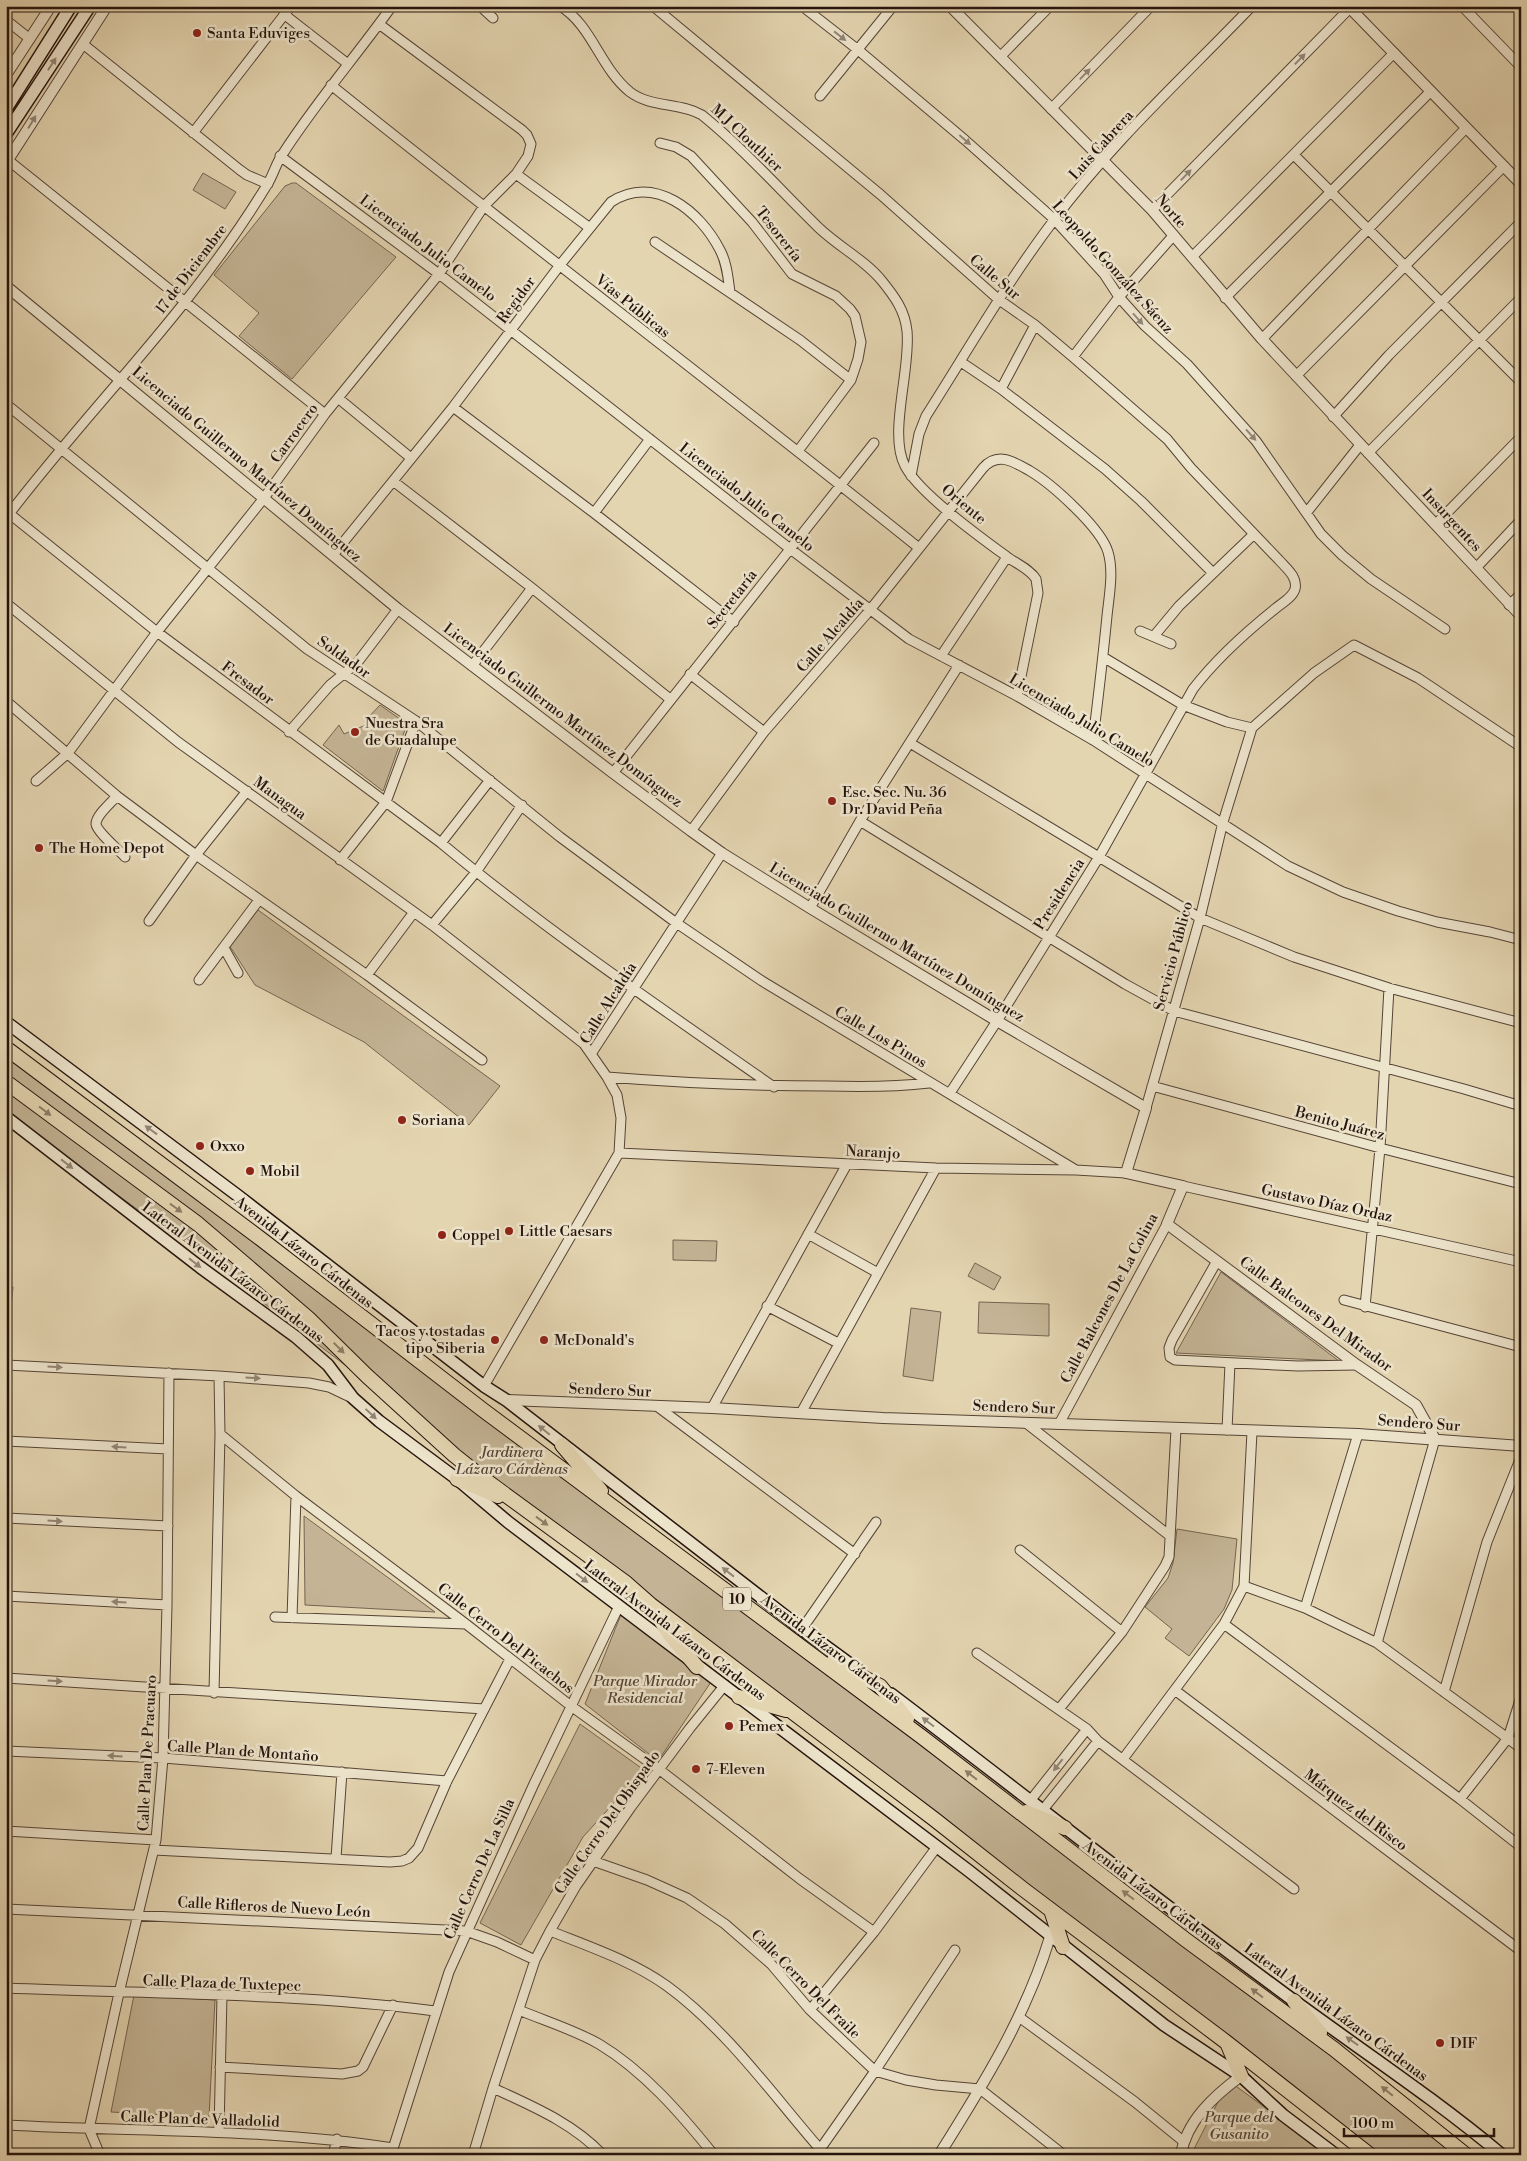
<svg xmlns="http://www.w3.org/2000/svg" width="1527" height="2161" font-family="'Libre Bodoni',serif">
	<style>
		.green { fill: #c4b495; stroke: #746451 }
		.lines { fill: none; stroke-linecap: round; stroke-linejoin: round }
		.minor-casing { stroke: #554436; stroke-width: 11 }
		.tertiary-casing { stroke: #554436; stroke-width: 12 }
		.secondary-casing { stroke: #25140d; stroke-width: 14 }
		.trunk-casing { stroke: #25140d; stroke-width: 16 }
		.minor { stroke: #ede4cc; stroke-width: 9 }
		.tertiary { stroke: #ede4cc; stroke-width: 10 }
		.secondary { stroke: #ede4cc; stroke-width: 11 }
		.trunk { stroke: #e4d5b1; stroke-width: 14 }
		.oneway { fill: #938676 }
		.oneway2 { fill: #8e7e67 }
		.poi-dot { fill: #8f2418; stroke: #ede4cc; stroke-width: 2 }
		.labels { text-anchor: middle; stroke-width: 5; stroke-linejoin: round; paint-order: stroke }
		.shield { fill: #ede4cc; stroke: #615246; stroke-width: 1 }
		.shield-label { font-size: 14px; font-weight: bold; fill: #25140d }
		.poi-label { font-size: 15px; fill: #25140d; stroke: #ede4cc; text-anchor: start }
		.street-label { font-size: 15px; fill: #25140d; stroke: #ede4cc }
		.park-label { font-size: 15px; font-style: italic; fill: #554436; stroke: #ede4cc }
	</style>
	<rect width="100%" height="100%" fill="#e4d5b1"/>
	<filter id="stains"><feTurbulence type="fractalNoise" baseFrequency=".004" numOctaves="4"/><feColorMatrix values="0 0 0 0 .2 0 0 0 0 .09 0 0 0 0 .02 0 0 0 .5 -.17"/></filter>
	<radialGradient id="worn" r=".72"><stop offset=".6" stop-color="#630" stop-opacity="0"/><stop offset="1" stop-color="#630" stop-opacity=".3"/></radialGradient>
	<!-- green -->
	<path class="green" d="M203,173L236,192L225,209L193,190Z
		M292,183H296L396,257L292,379L239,336L259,313L214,275L285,186Z
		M380,705L407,724L383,791L323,745L339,725L344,734L366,725L365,721Z
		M258,910L500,1086L469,1125L364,1042L255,985L229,945Z
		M6,1046L1462,2155H1379L210,1262L32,1133L6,1112Z
		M673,1240L717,1241L716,1261L673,1260Z
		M975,1263L1001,1277L994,1290L968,1276Z
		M1221,1272L1339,1361L1176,1353Z
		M6,1287H13L7,1351H6Z
		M979,1302L1049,1304V1336L978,1333Z
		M911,1308L941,1312L933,1381L903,1376Z
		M304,1516L435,1612L305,1605Z
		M1177,1529L1237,1539L1232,1590L1224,1609L1189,1656L1165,1638L1172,1629L1145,1607L1168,1578L1173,1563Z
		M622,1612L711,1682L658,1761L585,1704Z
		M580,1724L644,1770L583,1837L521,1945L480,1923Z
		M134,1995L215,2000L209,2117L111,2112Z
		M1233,2084L1330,2155H1194L1195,2147L1221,2096Z"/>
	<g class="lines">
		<defs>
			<path id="minor" d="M480,6L493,18
				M560,6C592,25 600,68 630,92C651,108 680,102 702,115C744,149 780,190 819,228C839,247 865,260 882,281C895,297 905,311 907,331C911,369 888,434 905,466C919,493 980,537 1006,556C1015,563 1030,569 1036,579L1038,593L1036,603L1017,696
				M653,6L881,195L998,299L1035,325L1073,357L1167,439L1191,468L1279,560C1286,568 1298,577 1295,589C1293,597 1282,603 1276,608C1246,632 1216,659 1193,689L1099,857L997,1021L950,1093
				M802,6L857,49L965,140L1054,219L1104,274L1119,297L1145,326L1187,364L1256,441L1321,534L1342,555L1371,579L1445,629
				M1462,6L1521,67
				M285,15L348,64
				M6,20L30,39
				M83,44L240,170L247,175L268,184
				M1001,56L1050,6
				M331,85C525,241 724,391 919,548
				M820,96L893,6
				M1051,109L1151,6
				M193,133L291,6
				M660,143L676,147L691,156L752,222L792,274L836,296L850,309L855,316L861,342L858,359L851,380L798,451
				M1294,155L1521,382
				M280,156L439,274L789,548L909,639L1017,696L1093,740L1288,866L1343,892L1398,911L1437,922L1490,932L1521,940
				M8,160L325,414
				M516,174L590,228
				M1152,210L1350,8
				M655,242L800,340L851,380
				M1192,257L1394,53
				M1225,298L1430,92
				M1262,339L1466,128
				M1073,357L1119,297L1173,236
				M961,362L1001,389L1105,469L1141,501L1212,572
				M1296,376L1504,166
				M1001,389L1035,325
				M338,398L411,458
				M6,404L307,649L416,721L560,837L675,922L762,981L1076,1170
				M453,407L594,513L734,622
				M1333,417L1389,355L1521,222
				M1368,453L1521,298
				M911,476L919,434L926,416C968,350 1007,282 1054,220C1112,142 1185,76 1252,6
				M393,481L532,588L670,699
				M6,511L157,632L441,843C547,931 661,1008 774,1087
				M1307,512L1360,445
				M594,513L650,439
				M6,518C62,444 126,376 184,303C214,265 242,226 267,185C274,174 276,162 284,152C317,101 357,55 392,6
				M1436,524L1521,437
				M333,555L453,407L560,265L611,202C655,174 700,211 720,250C727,263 728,278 730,292
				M1476,568L1521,520
				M6,603L178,742L432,925L584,1044L607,1077L617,1095L621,1118L619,1153L484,1386
				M1509,605L1521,594
				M1140,631L1171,644
				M1154,636L1179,606L1254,534
				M941,656L1007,557
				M1103,657L1183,705L1227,722L1252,728L1223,822L1200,918L1146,1108
				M472,666L532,588
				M690,674L764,732
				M6,701L117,796L196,855L367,975L482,1060
				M1252,728L1314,673L1354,645L1418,678L1521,747
				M289,732L330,685L357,663L398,609
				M910,743L1200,918L1294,957L1389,988L1521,1023
				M613,773L874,443
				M36,781L68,753L157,632L264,498L325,414L439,274L484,206L516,174L528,156L531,144L527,135L522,130L379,24
				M117,796C112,802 96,815 96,824C97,832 119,850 125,857
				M860,821L1125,984L1174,1011L1464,1089L1521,1106
				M691,831L764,732L870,610L983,468C998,451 1014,462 1030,471C1052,484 1101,528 1108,552C1114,572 1109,596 1107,616C1103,657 1098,699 1093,740
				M441,843L490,780
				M340,860L386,802L416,721
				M810,908L860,821L959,665
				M149,921L196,855L247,791
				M432,925L476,872L522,805
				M224,948L238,973
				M367,975L414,912
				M199,980L259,900
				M591,1054L722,853
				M607,1077C681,1083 753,1086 827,1086C862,1087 895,1087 929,1083
				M1152,1086L1380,1148L1521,1184
				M619,1153L936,1168L1076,1170L1126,1173
				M1183,1186L1521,1262
				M808,1234L878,1273
				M1217,1261L1172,1340L1169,1348L1170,1357L1175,1360L1298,1366L1357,1365
				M1344,1300L1521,1347
				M767,1306L838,1343
				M1365,1307L1380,1148L1389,988
				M6,1365L219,1376L309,1383L329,1387L350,1397
				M658,1407L855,1554
				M712,1408L847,1164
				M801,1413L936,1168
				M1026,1423L1170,1536
				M1059,1424L1167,1224
				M1227,1430L1230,1363
				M220,1434L296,1496L466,1624L571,1706L660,1770L800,1879L874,1932
				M6,1441L168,1449
				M6,1518L168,1526
				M1020,1550L1122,1632
				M1244,1586L1305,1608L1377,1643L1521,1748
				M6,1596L167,1605
				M1305,1608L1358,1434
				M275,1617L466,1624
				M292,1618L296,1496
				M1224,1624L1460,1799L1521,1847
				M802,1629L876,1522
				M1377,1643L1435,1439
				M977,1653L1087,1729L1098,1741L1294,1889
				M6,1678L484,1709
				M1176,1691L1521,1951
				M1444,1692L1487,1542L1521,1457
				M214,1693L220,1434L219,1376
				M1059,1709L1122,1632L1165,1566L1169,1557L1176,1429
				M6,1751L163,1758L447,1781
				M1123,1759L1224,1624L1244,1586L1252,1432
				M1460,1799L1508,1738L1521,1697
				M1030,1801L1087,1729
				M1042,1811L1098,1741
				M6,1831L156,1840
				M154,1850L390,1862L402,1861L409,1858L418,1848L447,1781L510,1659
				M336,1858L342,1772
				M593,1861L647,1880L687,1898L725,1924L771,1964L810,2010L875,2071L906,2080L936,2085L980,2089L1064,2155
				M6,1909L466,1931L497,1942L535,1960
				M550,1931C590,1947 632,1961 667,1986C726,2029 773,2095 820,2149
				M6,1988C149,1994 293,1993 435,2011
				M519,2010C545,2021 575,2030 599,2044C644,2071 681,2114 714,2155
				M810,2010L874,1932L936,1848
				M1019,2017L1135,2102L1183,2141
				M220,2067L342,2074L358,2071L363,2067L393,2005
				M493,2088C532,2106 573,2123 603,2155
				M6,2125C135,2132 265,2128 393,2148
				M219,2132L222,1995
				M6,2152L8,2155
				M100,2155L89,2129L119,1993L156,1840L163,1758L167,1605L169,1373
				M333,2155L337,2139
				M391,2155L449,1972L533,1786L619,1606
				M473,2155L493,2088L535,1960L550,1931L576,1886L631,1807L690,1728L724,1686
				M816,2155L875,2071L955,1950"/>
			<path id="tertiary" d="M950,6L1152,210L1262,339L1521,616
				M1348,6L1521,184
				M6,75L51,6
				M6,163L107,6
				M6,286L398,609L613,773L691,831L722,853L810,908L997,1021L1146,1108L1126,1173L1183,1186L1167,1224L1357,1365L1416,1405L1435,1439
				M506,1400L712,1408L883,1418L1358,1434L1521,1446
				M939,2155C983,2085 1026,2016 1050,1937
				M1181,2155C1186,2121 1215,2095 1241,2076"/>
			<path id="secondary" d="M6,109L71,6
				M6,134L90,6
				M6,1022L237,1195L484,1386L506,1400L802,1629L858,1670
				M6,1117L200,1267L296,1337L328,1365L353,1398L379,1421L457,1479L508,1522L969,1871L1164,2025L1241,2076L1283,2115L1336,2155
				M891,1694C1018,1790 1142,1889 1270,1983C1347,2041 1428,2093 1502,2155"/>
			<path id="trunk" d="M6,1048L261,1239L483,1410L922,1737L1186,1940L1334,2049L1466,2155
				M6,1082L198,1224L308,1318L367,1376L454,1455L484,1479L626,1583L651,1605L934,1819L1023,1889L1226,2042L1370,2155
				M562,1445L601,1491
				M457,1479L498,1496
				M654,1610L670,1635L697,1667
				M833,1662L880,1686L907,1719
				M739,1697L786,1710
				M1026,1812L1065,1828
				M1051,1910L1063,1947
				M1294,2001L1320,2033
				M1228,2045L1241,2076"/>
		</defs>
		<!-- minor casing -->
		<use href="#minor" class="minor-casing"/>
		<!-- tertiary casing -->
		<use href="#tertiary" class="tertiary-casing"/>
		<!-- secondary casing -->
		<use href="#secondary" class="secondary-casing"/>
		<!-- trunk casing -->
		<use href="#trunk" class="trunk-casing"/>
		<!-- minor -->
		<use href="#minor" class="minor"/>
		<!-- tertiary -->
		<use href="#tertiary" class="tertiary"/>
		<!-- secondary -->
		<use href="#secondary" class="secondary"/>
		<!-- trunk -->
		<use href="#trunk" class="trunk"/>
	</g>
	<!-- one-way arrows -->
	<defs><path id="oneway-solid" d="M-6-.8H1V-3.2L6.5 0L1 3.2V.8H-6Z" transform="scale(1.25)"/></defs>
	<g class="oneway">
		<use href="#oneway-solid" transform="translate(840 36) rotate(38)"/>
		<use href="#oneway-solid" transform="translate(1300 59) rotate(-46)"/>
		<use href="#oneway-solid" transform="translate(52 64) rotate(-57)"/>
		<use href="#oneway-solid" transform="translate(1085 74) rotate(-46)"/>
		<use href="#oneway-solid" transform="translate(32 122) rotate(-59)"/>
		<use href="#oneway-solid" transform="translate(965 140) rotate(41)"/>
		<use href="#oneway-solid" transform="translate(1186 175) rotate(-46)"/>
		<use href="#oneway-solid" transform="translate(1138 319) rotate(48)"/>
		<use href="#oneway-solid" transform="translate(1251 435) rotate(48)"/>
		<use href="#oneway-solid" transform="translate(151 1130) rotate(-144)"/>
		<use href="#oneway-solid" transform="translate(67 1164) rotate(38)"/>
		<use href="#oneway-solid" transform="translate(195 1263) rotate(38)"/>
		<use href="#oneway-solid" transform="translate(55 1367) rotate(3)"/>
		<use href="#oneway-solid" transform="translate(253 1378) rotate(4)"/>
		<use href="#oneway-solid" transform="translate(371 1414) rotate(43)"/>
		<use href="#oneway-solid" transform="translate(544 1430) rotate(-141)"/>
		<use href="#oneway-solid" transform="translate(119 1447) rotate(-177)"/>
		<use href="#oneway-solid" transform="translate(55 1521) rotate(3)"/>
		<use href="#oneway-solid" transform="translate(728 1572) rotate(-142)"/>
		<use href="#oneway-solid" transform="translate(582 1578) rotate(37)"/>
		<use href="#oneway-solid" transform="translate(119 1602) rotate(-177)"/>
		<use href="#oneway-solid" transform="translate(55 1681) rotate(3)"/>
		<use href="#oneway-solid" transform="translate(928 1722) rotate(-143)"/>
		<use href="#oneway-solid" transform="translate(115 1756) rotate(-177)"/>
		<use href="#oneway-solid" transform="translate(1058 1765) rotate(128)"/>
		<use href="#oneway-solid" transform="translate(1352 2041) rotate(-145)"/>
	</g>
	<g class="oneway2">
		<use href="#oneway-solid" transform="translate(45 1111) rotate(37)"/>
		<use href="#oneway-solid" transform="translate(176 1208) rotate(36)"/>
		<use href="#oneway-solid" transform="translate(339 1348) rotate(45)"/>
		<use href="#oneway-solid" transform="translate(542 1521) rotate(36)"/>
		<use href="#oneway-solid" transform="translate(971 1775) rotate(-142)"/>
		<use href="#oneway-solid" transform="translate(1128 1895) rotate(-143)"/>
		<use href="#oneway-solid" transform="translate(1257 1993) rotate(-143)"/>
		<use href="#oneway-solid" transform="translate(1387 2091) rotate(-141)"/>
	</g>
	<!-- markers -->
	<g class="poi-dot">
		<circle cx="197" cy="33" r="5"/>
		<circle cx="355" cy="732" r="5"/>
		<circle cx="832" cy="801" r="5"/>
		<circle cx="39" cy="848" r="5"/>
		<circle cx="402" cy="1120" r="5"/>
		<circle cx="200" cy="1146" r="5"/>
		<circle cx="250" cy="1171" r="5"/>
		<circle cx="509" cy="1231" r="5"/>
		<circle cx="442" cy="1235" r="5"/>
		<circle cx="495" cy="1340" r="5"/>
		<circle cx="544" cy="1340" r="5"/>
		<circle cx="729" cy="1726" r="5"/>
		<circle cx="696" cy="1769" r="5"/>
		<circle cx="1440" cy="2043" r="5"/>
	</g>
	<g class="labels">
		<!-- shield labels -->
		<rect class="shield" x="723" y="1587.5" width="28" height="23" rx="4"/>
		<g class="shield-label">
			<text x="737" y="1604">10</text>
		</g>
		<!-- poi labels -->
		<g class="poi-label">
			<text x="207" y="38">Santa Eduviges</text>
			<text x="365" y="728">Nuestra Sra<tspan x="365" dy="17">de Guadalupe</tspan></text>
			<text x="842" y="797">Esc. Sec. Nu. 36<tspan x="842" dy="17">Dr. David Peña</tspan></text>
			<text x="49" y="853">The Home Depot</text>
			<text x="412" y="1125">Soriana</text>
			<text x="210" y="1151">Oxxo</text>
			<text x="260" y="1176">Mobil</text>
			<text x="519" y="1236">Little Caesars</text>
			<text x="452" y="1240">Coppel</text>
			<text x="485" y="1336" text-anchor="end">Tacos y tostadas<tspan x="485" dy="17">tipo Siberia</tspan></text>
			<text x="554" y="1345">McDonald's</text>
			<text x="739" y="1731">Pemex</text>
			<text x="706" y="1774">7-Eleven</text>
			<text x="1450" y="2048">DIF</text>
		</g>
		<!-- street labels -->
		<g class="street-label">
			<text transform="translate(747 138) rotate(43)" y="5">M J Clouthier</text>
			<text transform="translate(1101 145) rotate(-48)" y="5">Luis Cabrera</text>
			<text transform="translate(1171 211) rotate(49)" y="5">Norte</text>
			<text transform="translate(779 234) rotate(52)" y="5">Tesorería</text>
			<text transform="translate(428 248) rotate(37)" y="5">Licenciado Julio Camelo</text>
			<text transform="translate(1113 267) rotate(48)" y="5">Leopoldo González Sáenz</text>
			<text transform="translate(191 269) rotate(-53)" y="5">17 de Diciembre</text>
			<text transform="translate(995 277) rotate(40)" y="5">Calle Sur</text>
			<text transform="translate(516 300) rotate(-54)" y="5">Regidor</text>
			<text transform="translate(633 306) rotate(39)" y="5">Vías Públicas</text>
			<text transform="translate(294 433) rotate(-54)" y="5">Carrocero</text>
			<text transform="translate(247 464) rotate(40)" y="5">Licenciado Guillermo Martínez Domínguez</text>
			<text transform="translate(747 497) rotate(38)" y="5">Licenciado Julio Camelo</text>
			<text transform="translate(964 504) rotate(40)" y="5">Oriente</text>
			<text transform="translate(1452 520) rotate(47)" y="5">Insurgentes</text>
			<text transform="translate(732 599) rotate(-52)" y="5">Secretaría</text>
			<text transform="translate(830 635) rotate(-49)" y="5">Calle Alcaldía</text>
			<text transform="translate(344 657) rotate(35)" y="5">Soldador</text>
			<text transform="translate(248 683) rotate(37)" y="5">Fresador</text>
			<text transform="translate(563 715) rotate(37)" y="5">Licenciado Guillermo Martínez Domínguez</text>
			<text transform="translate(1082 720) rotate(31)" y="5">Licenciado Julio Camelo</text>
			<text transform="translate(280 798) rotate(36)" y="5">Managua</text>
			<text transform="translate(1059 894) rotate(-58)" y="5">Presidencia</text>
			<text transform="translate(897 942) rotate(31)" y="5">Licenciado Guillermo Martínez Domínguez</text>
			<text transform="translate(1173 956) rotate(-75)" y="5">Servicio Público</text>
			<text transform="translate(608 1003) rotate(-58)" y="5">Calle Alcaldía</text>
			<text transform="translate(881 1037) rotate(31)" y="5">Calle Los Pinos</text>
			<text transform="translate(1340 1123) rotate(15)" y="5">Benito Juárez</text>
			<text transform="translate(873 1152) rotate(3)" y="5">Naranjo</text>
			<text transform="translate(1327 1203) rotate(12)" y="5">Gustavo Díaz Ordaz</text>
			<text transform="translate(304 1252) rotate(38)" y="5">Avenida Lázaro Cárdenas</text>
			<text transform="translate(233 1272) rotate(37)" y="5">Lateral Avenida Lázaro Cárdenas</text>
			<text transform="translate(1109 1298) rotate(-62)" y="5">Calle Balcones De La Colina</text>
			<text transform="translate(1316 1314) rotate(36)" y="5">Calle Balcones Del Mirador</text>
			<text transform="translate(610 1390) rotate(2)" y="5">Sendero Sur</text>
			<text transform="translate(1014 1407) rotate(2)" y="5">Sendero Sur</text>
			<text transform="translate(1419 1423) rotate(4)" y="5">Sendero Sur</text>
			<text transform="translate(675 1630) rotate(37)" y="5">Lateral Avenida Lázaro Cárdenas</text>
			<text transform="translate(506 1638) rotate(38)" y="5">Calle Cerro Del Picachos</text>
			<text transform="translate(831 1649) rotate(37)" y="5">Avenida Lázaro Cárdenas</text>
			<text transform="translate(243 1751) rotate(4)" y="5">Calle Plan de Montaño</text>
			<text transform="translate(147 1753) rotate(-87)" y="5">Calle Plan De Pracuaro</text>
			<text transform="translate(1356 1810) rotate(37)" y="5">Márquez del Risco</text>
			<text transform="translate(607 1822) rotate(-55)" y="5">Calle Cerro Del Obispado</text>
			<text transform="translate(479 1869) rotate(-66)" y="5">Calle Cerro De La Silla</text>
			<text transform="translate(1153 1895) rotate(37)" y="5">Avenida Lázaro Cárdenas</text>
			<text transform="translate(274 1907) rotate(3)" y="5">Calle Rifleros de Nuevo León</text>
			<text transform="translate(222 1983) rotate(2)" y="5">Calle Plaza de Tuxtepec</text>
			<text transform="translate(806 1984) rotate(45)" y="5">Calle Cerro Del Fraile</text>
			<text transform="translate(1336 2012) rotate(36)" y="5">Lateral Avenida Lázaro Cárdenas</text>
			<text transform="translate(200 2119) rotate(2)" y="5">Calle Plan de Valladolid</text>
		</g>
		<!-- park labels -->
		<g class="park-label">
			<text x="512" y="1457">Jardinera<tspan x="512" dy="17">Lázaro Cárdenas</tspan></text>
			<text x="645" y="1686">Parque Mirador<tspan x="645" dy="17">Residencial</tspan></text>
			<text x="1239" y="2122">Parque del<tspan x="1239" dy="17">Gusanito</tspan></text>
		</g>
	</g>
	<!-- margin -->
	<rect width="1527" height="2161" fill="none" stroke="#e4d5b1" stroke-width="25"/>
	<rect x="8" y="8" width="1512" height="2146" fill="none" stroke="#25140d" stroke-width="2.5"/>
	<rect x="12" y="12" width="1502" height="2136" fill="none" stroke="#25140d"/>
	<!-- scale -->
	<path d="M1344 2128v8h150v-8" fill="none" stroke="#25140d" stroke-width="2.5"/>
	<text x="1352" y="2128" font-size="15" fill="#25140d" stroke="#ede4cc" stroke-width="4" paint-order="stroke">100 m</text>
	<rect width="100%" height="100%" filter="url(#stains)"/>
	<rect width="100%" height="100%" fill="url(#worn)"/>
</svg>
